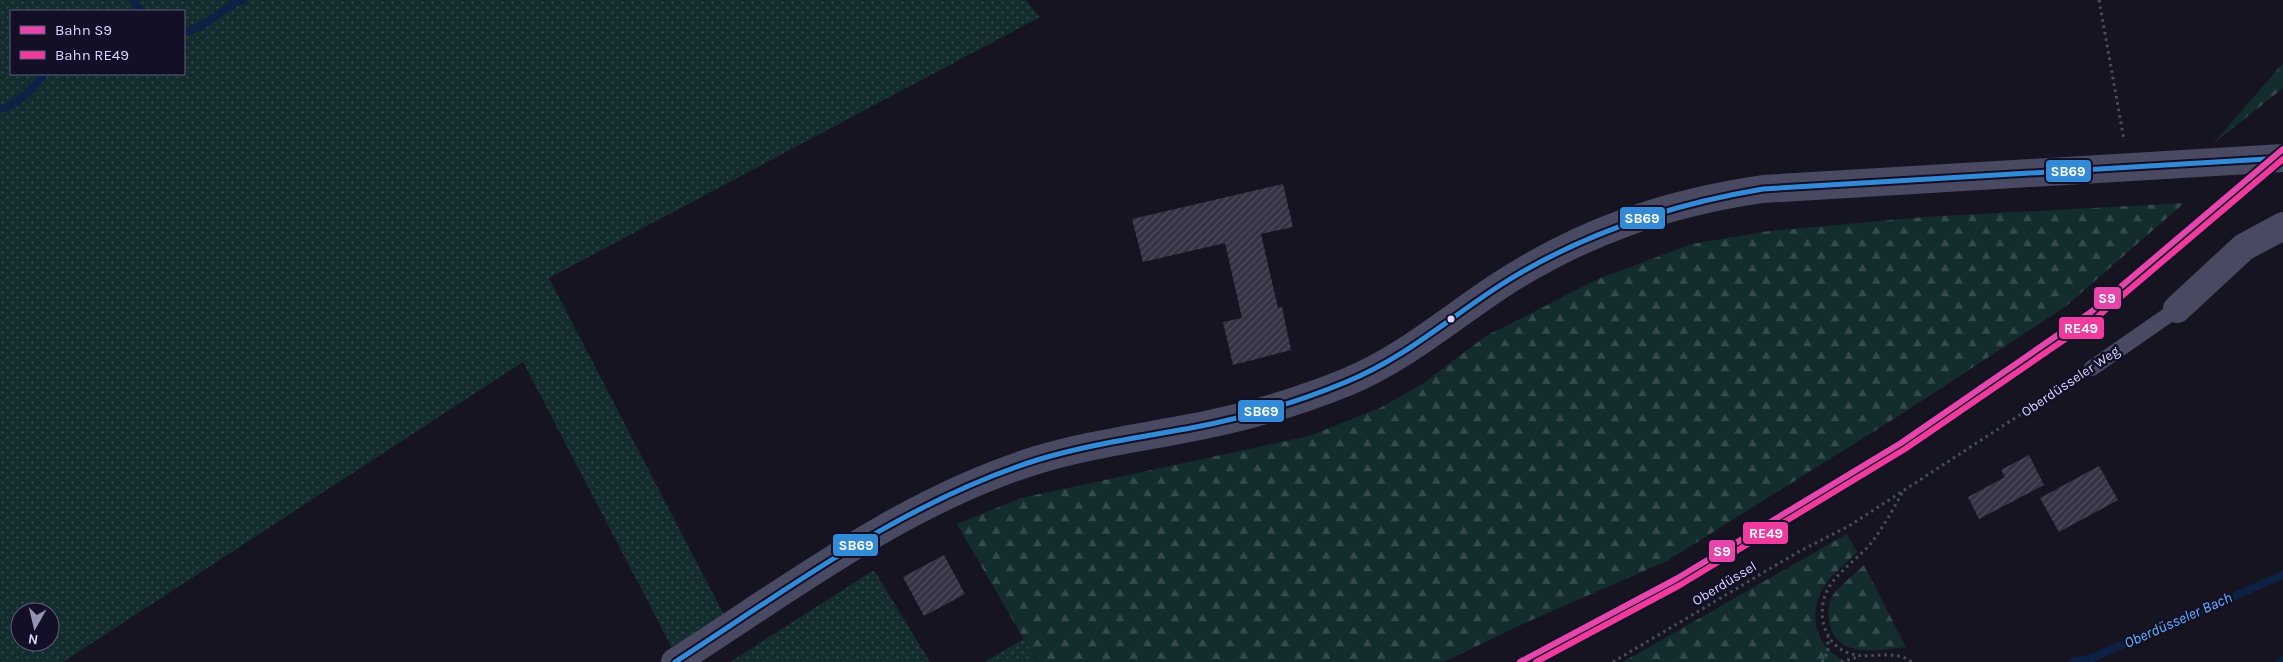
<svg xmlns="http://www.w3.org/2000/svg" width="2283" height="662" font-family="Karla,sans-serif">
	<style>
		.grass { fill: url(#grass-dots); fill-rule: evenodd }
		.forest { fill: url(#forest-firs) }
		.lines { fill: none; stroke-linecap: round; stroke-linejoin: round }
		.stream { stroke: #0d2144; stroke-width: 8 }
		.building { fill: url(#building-hatch) }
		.path { stroke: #44505f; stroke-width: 3; stroke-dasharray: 2.5 4; stroke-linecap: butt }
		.service { stroke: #4a4962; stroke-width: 16 }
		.minor { stroke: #4a4962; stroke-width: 28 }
		.tertiary { stroke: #4a4962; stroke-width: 28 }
		.bus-1-casing { stroke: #130f26; stroke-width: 9 }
		.bus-1 { stroke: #338bd7; stroke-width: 5 }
		.rail-1-casing { stroke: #130f26; stroke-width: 10 }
		.rail-2-casing { stroke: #130f26; stroke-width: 10 }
		.rail-1 { stroke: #e646ac; stroke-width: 6 }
		.rail-2 { stroke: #f13a9d; stroke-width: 6 }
		.bus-dot { fill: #d9d4ff; stroke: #130f26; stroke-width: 2 }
		.labels { text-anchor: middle; stroke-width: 5; stroke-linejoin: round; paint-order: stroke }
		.street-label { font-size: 14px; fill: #d9d4ff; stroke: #130f26 }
		.water-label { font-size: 15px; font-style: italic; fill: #62b6ff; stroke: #130f26 }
		.line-badge { stroke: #130f26; stroke-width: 2 }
		.badge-label { font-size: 14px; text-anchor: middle; font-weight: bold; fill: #fff }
	</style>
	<defs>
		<pattern id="grass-dots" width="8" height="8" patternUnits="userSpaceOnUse" patternTransform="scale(1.25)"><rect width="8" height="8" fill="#132c2d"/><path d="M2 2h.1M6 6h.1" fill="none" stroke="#354a4c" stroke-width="1.8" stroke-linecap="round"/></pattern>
		<pattern id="forest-firs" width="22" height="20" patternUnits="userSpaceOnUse" patternTransform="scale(1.25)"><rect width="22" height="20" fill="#132c2d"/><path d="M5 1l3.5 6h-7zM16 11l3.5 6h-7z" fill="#354a4c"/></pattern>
		<pattern id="building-hatch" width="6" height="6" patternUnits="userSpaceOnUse" patternTransform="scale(1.25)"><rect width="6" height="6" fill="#343243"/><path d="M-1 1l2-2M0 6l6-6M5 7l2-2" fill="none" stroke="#514f5f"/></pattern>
	</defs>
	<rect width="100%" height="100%" fill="#161421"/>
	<!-- grass -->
	<path class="grass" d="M0,0H1026L1040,17L549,278L724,615L672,648L523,362L63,662H0ZM11,11H184V74H11ZM20,612H50V642H20Z
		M874,570L930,662H730Z
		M1024,639L1037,662H984Z"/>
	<!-- forest -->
	<path class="forest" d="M2283,63V88L2212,145Z
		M2184,203L2065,307L1900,415L1667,561L1527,622L1444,662H1037L957,524L1021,498L1309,436L1380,408L1422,384L1486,336L1598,279L1692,244L1769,231L1924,217Z
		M1847,534L1857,552C1847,563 1833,573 1825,585C1806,613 1816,650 1847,662H1623Z
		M1864,565L1906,647C1877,650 1836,660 1829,621C1828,614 1829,601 1833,595C1841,584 1854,575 1864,565Z"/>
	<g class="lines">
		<!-- stream -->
		<path class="stream" d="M134,0L140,11
			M184,33L201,26L236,2L244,0
			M0,109C19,105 33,88 44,74
			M2073,662L2092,658L2283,575
			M2280,662L2283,660"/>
	</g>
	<!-- building -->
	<path class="building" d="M1283,184L1293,227L1261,234L1278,308L1282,307L1291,350L1233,365L1223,322L1242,318L1225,243L1143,262L1132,219Z
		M2029,455L2044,485L1979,519L1968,497L2005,477L2001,470Z
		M2099,466L2118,500L2059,532L2040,498Z
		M944,555L965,594L924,616L903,577Z"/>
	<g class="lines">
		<!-- path -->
		<path class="path" d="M2099,0L2124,140
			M1902,493C1893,510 1883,527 1872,542C1859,558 1838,571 1828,589C1816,611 1823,642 1846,652C1868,662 1892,647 1912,662
			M1613,662L1798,552L1849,526L2075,379
			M1822,662L1828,652V637
			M1841,662L1858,657"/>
		<!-- service -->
		<path class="service" d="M2092,368L2177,309"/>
		<!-- minor -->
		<path class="minor" d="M2177,309L2244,247L2283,226"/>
		<!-- tertiary -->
		<path class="tertiary" d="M675,662C791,588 904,501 1037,460C1083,446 1132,439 1179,430C1236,420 1293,404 1347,382C1403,359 1449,319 1499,286C1582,232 1666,203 1763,189L2283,158"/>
		<defs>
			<path id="bus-1" d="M675,662C791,587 904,502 1037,460C1089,444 1143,437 1196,427C1247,417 1298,402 1346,382C1403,359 1448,319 1499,286C1580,234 1668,205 1763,189L2283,158"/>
		</defs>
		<!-- bus-1 casing -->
		<use href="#bus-1" class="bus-1-casing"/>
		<!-- bus-1 -->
		<use href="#bus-1" class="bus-1"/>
		<defs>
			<path id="rail-1" d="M1520,662L1676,579L1901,443L2091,312L2283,149"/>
			<path id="rail-2" d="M1536,662L1680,585L1905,449L2096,318L2283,159"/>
		</defs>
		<!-- rail-1 casing -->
		<use href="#rail-1" class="rail-1-casing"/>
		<!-- rail-2 casing -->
		<use href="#rail-2" class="rail-2-casing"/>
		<!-- rail-1 -->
		<use href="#rail-1" class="rail-1"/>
		<!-- rail-2 -->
		<use href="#rail-2" class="rail-2"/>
	</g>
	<!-- markers -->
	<circle class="bus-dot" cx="1451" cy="319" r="4.5"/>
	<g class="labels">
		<!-- street labels -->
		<g class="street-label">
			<text transform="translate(2070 381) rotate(-34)" y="5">Oberdüsseler Weg</text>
			<text transform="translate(1724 583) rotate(-31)" y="5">Oberdüssel</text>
		</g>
		<!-- water labels -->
		<g class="water-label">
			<text transform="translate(2178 620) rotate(-24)" y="5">Oberdüsseler Bach</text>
		</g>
	</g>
	<g class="line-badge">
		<rect x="2045" y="159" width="47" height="24" rx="5" fill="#338bd7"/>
		<rect x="1619" y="206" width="47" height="24" rx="5" fill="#338bd7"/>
		<rect x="2093" y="286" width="29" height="24" rx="5" fill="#e646ac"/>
		<rect x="2058" y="316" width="47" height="24" rx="5" fill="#f13a9d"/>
		<rect x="1237" y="399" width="48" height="24" rx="5" fill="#338bd7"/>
		<rect x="1742" y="521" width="47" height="24" rx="5" fill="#f13a9d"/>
		<rect x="832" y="533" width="47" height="24" rx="5" fill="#338bd7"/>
		<rect x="1708" y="539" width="28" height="24" rx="5" fill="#e646ac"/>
	</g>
	<g class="badge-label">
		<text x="2068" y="176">SB69</text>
		<text x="1642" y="223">SB69</text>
		<text x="2107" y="303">S9</text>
		<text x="2081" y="333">RE49</text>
		<text x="1261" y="416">SB69</text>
		<text x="1766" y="538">RE49</text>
		<text x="856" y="550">SB69</text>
		<text x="1722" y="556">S9</text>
	</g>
	<!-- legend -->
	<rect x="10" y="10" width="175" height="65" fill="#130f26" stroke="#625e7d"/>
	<rect x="20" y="26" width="25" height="8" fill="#e646ac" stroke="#625e7d"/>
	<text x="55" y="35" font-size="15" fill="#d9d4ff">Bahn S9</text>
	<rect x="20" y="51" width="25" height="8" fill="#f13a9d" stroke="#625e7d"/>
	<text x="55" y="60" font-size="15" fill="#d9d4ff">Bahn RE49</text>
	<!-- north arrow -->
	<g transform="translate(35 627) rotate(188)"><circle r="24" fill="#130f26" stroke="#625e7d"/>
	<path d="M0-4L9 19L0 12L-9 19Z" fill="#9591b1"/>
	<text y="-8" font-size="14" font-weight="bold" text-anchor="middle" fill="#d9d4ff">N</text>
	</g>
</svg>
